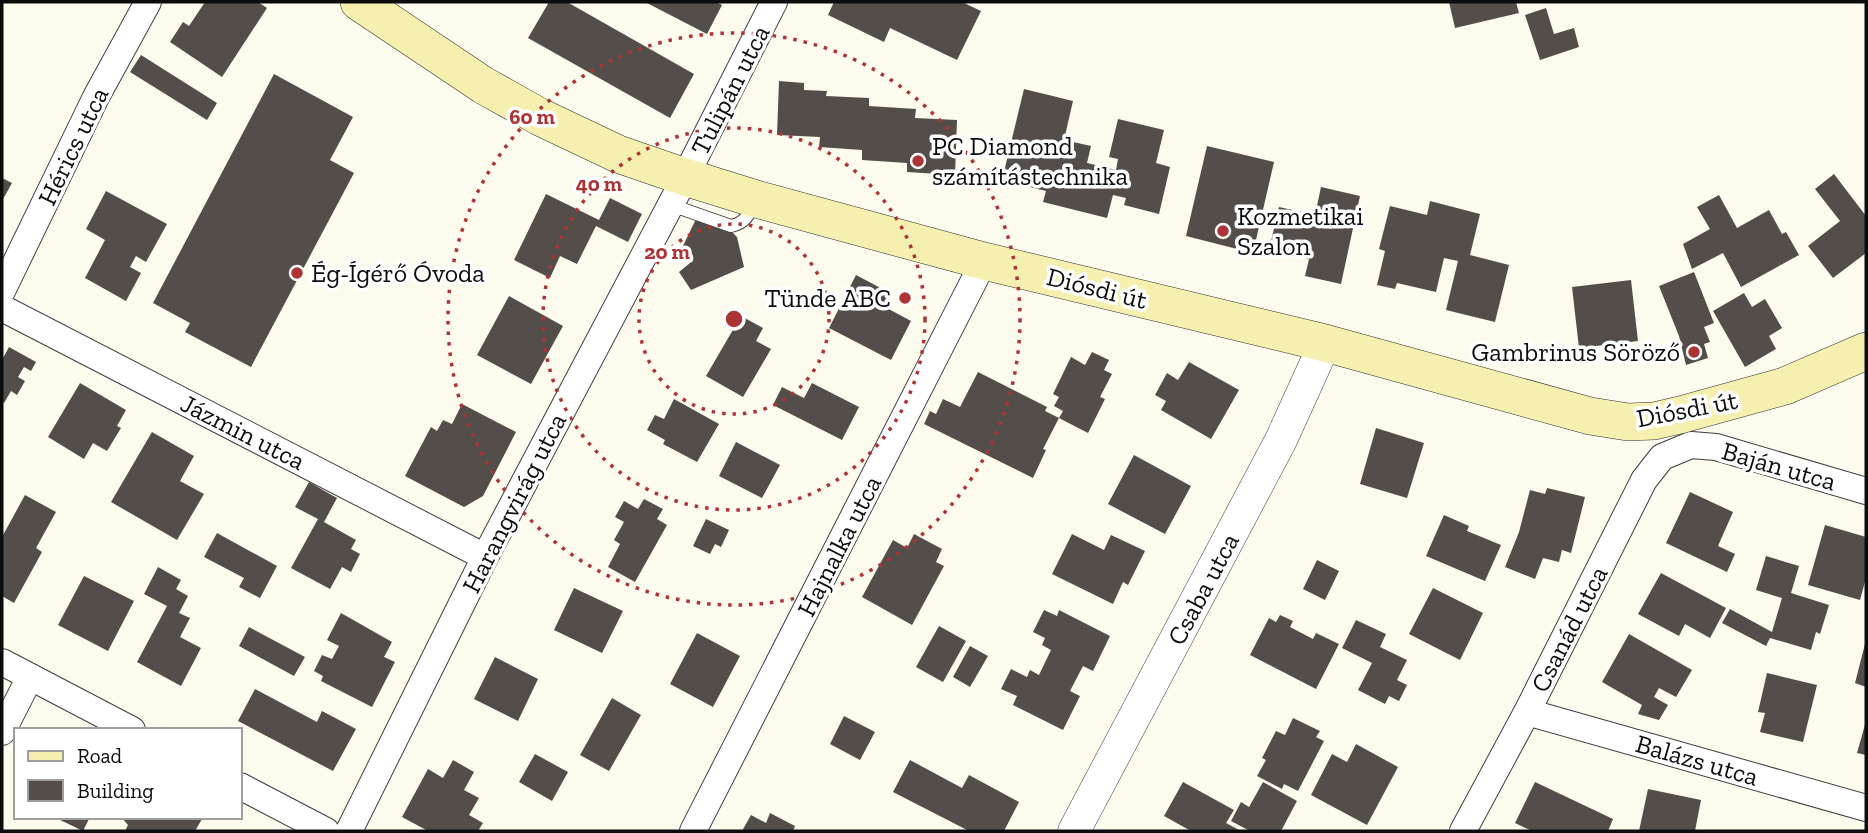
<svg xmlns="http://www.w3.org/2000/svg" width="1868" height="833" font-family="'Zilla Slab',serif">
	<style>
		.building { fill: #544e4a }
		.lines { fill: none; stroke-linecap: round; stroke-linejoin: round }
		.service-casing { stroke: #3f3f3f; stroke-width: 14 }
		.minor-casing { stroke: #3f3f3f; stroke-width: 28 }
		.tertiary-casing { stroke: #3f3f3f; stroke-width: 33 }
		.secondary-casing { stroke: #2e2e2e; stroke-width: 38 }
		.service { stroke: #fff; stroke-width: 12 }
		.minor { stroke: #fff; stroke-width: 26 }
		.tertiary { stroke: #fff; stroke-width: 32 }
		.secondary { stroke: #f6f0b0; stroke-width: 37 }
		.ring { fill: none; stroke: #ac3437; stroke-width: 3.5; stroke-dasharray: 3.5 7 }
		.poi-dot { fill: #ac3437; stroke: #fff; stroke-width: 2.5 }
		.labels { text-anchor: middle; stroke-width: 7; stroke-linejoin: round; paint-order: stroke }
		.street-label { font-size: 26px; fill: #0c0c0c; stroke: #fff }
		.poi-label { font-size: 26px; fill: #0c0c0c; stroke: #fff; text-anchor: start }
		.centre { fill: #ac3437; stroke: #fff; stroke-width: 3.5 }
		.ring-label { font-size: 21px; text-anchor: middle; font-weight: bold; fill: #ac3437; stroke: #fff; stroke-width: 7; stroke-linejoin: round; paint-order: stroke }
	</style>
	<rect width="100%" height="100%" fill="#fdfaee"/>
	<!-- building -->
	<path class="building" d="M205,2H258L267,8L222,77L170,42L183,22L189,26Z
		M549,2H567L694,74L670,118L528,38Z
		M645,2H716L722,5L707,34Z
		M834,2H962L981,11L957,60L890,28L884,42L828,15Z
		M1449,2H1516L1519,13L1455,28Z
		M1546,8L1554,34L1574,28L1579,47L1540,60L1525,15Z
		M141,55L217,103L207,120L130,72Z
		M274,74L353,117L330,160L354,173L251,367L185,332L190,323L153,303Z
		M779,81L804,83V90L827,91L826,96L869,98V106L916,109L915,118L957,120L955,175L907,172V163L862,160V150L819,147L820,137L777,135Z
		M1024,89L1073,101L1064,140L1091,146L1087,163L1116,170L1118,159L1109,157L1118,119L1164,130L1156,163L1170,167L1159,214L1124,205L1126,198L1113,195L1107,218L1043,202L1046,191L1002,180Z
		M1207,146L1274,162L1253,253L1186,236Z
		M1834,174L1866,216V253L1833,278L1808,246L1840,221L1815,189Z
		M2,178L12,183L2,201Z
		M1321,187L1360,196L1341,284L1305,276L1309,259L1269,250L1279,207L1315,215Z
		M106,191L167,224L146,262L136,256L130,267L141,273L126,301L85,278L105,240L86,229Z
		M546,194L599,220L610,198L642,214L628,242L596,226L577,264L560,256L550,278L514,260Z
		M1719,195L1737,228L1769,210L1782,234L1786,232L1799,255L1741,287L1723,253L1692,269L1683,244L1710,229L1697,207Z
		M1430,201L1480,214L1470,255L1509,265L1495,322L1446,310L1458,261L1444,258L1436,292L1397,283L1395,289L1377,285L1385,251L1379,249L1390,206L1427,215Z
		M696,219L731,231L737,237L744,267L691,290L679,272L690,263L681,250Z
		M1694,272L1714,323L1704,327L1710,342L1704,344L1708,358L1686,365L1679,336L1659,286Z
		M856,275L892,294L885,307L911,321L891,360L829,328Z
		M1631,280L1638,341L1579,348L1572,287Z
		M1744,293L1752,307L1765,299L1782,328L1769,336L1776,349L1745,367L1713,311Z
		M509,296L563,326L531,384L477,355Z
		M741,316L763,328L756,341L771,349L743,397L706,376Z
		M9,347L36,362L31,371L24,367L18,377L25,381L17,395L11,391L4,403L2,402V360Z
		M1092,352L1109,360L1104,370L1112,374L1100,397L1105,399L1088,433L1059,418L1063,411L1054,406L1059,397L1053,394L1071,357L1085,365Z
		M1189,362L1239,390L1211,439L1161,410L1166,401L1155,395L1167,373L1178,380Z
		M978,372L1047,407L1045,411L1059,418L1043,449L1046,450L1033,478L924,424L930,411L936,414L943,399L960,407Z
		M80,383L126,410L117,426L121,428L107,451L93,443L84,459L48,437Z
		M812,383L859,407L842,440L773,405L782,387L804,398Z
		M674,399L719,424L697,462L663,444L665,440L647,430L655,415L664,419Z
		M462,404L516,432L483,496L464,507L405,476L431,427L437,431L443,420L452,424Z
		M1376,428L1424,443L1407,498L1360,484Z
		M152,432L194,456L180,481L204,494L177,540L111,502Z
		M736,442L780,465L762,498L719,476Z
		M1134,455L1191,486L1165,534L1108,504Z
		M309,482L337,498L324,522L356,540L351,549L360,554L351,572L342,567L330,589L291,568L318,519L295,507Z
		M1547,488L1585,497L1571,553L1562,550L1559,562L1543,558L1535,579L1505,567L1519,532L1530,490L1545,494Z
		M1690,492L1733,512L1718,546L1735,554L1727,572L1666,543Z
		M25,495L56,512L36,548L42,552L14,603L2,596V537Z
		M644,499L663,509L657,519L667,525L635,582L608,567L620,544L614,540L624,522L615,517L624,501L638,509Z
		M1444,515L1469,526L1467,531L1501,545L1485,581L1426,556Z
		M706,519L729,530L721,547L715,544L710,554L693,546Z
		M1825,525L1866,537V578L1860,600L1808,585Z
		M217,533L277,566L260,598L239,587L244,578L204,557Z
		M914,534L942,549L936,562L944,566L912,625L862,597L893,540L907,548Z
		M1072,534L1104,550L1111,535L1145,551L1128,585L1123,582L1113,604L1052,574Z
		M1766,556L1799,566L1791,593L1829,605L1820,634L1816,632L1811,650L1770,638L1766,646L1722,623L1730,609L1772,632L1782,598L1756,590Z
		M1317,560L1339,571L1325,600L1303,589Z
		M158,567L181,580L176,589L188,596L179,613L190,618L180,637L201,648L181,686L137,662L167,606L144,594Z
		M1661,573L1726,608L1710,638L1685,624L1679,636L1638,614Z
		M84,576L134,601L108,651L58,625Z
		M574,588L623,611L602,653L554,630Z
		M1433,588L1483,613L1460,660L1409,634Z
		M1044,610L1057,616L1059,610L1110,636L1093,671L1083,666L1070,691L1080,696L1063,730L1013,705L1017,696L1001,689L1011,669L1027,677L1030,670L1039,675L1051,650L1042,645L1045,638L1033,632Z
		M341,613L392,642L384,657L395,662L372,707L321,681L323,676L314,671L322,655L332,659L339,646L327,640Z
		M1280,615L1293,621L1290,627L1313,639L1316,633L1339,644L1316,689L1250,655L1269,618L1276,622Z
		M1356,620L1386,634L1380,647L1407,660L1397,680L1407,685L1399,701L1389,696L1385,704L1358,690L1372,663L1342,648Z
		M939,626L966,641L943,682L916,667Z
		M249,627L305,657L294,676L239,646Z
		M697,633L740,656L713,707L670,684Z
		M1629,634L1692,670L1676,697L1659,688L1654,697L1668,705L1659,720L1638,714L1642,705L1602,682Z
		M1865,644H1866V687L1855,683Z
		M970,646L988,656L970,687L953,677Z
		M495,657L538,679L518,721L474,699Z
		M1767,673L1817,685L1803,742L1760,732L1765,713L1758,712Z
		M255,689L317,722L322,711L356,729L333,771L238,721Z
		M612,698L641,715L609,771L580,755Z
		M844,716L875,732L860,760L830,744Z
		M1293,718L1320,731L1316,737L1324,741L1298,791L1284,784L1282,789L1257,776L1266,760L1262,758L1276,731L1285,735Z
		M1866,721V755L1857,753Z
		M1356,744L1398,767L1367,825L1311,795L1332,754L1347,762Z
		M535,754L568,772L552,801L519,782Z
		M453,760L474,772L464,790L479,798L469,815L483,823L478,831H428L402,817L428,769L443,778Z
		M910,760L962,788L969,775L1019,802L1004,831H969L893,792Z
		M1183,782L1234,810L1226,823L1241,831H1191L1164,816Z
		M1263,782L1297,801L1281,831H1250L1231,821L1241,802L1249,807Z
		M1535,782L1613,819L1608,831H1532L1515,823Z
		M1648,789L1701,800L1695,831H1639Z
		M770,813L795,826L793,831H742L751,815L766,823Z
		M54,817H90L83,831Z
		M121,817H199L202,819L195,831H125L128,825Z"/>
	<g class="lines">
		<defs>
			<path id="service" d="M671,205L731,226C746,223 749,214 755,201"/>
			<path id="minor" d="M2,291L96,97L148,2
				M2,308L485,557
				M2,662L132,730
				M1527,712L1866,808
				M2,732L30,677
				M240,786L326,831
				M349,831L485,557L679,189L774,2
				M693,831L984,261
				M1463,831L1527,712L1644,480L1662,457L1691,445L1716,447L1866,491"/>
			<path id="tertiary" d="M1074,831L1281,440L1325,343"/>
			<path id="secondary" d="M359,2L483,85L540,117L618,154L685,177L756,199L984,261L1325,343L1590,416L1628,422L1654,421L1680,415L1785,386L1866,351"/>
		</defs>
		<!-- service casing -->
		<use href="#service" class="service-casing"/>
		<!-- minor casing -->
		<use href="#minor" class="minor-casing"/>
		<!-- tertiary casing -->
		<use href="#tertiary" class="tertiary-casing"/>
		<!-- secondary casing -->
		<use href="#secondary" class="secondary-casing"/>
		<!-- service -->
		<use href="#service" class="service"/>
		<!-- minor -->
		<use href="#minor" class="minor"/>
		<!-- tertiary -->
		<use href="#tertiary" class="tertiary"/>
		<!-- secondary -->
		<use href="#secondary" class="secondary"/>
	</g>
	<!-- distance rings -->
	<g class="ring">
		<circle cx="734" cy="319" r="95"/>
		<circle cx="734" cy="319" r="191"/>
		<circle cx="734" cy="319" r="286"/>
	</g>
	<!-- markers -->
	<g class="poi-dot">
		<circle cx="918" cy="161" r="7"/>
		<circle cx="1223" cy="231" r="7"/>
		<circle cx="297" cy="273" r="7"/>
		<circle cx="905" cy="298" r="7"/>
		<circle cx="1694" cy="352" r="7"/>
	</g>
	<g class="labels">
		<!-- street labels -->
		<g class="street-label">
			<text transform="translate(730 90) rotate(-63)" y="9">Tulipán utca</text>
			<text transform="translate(73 146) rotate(-64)" y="9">Hérics utca</text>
			<text transform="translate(1097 288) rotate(14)" y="9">Diósdi út</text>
			<text transform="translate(1687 409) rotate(-11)" y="9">Diósdi út</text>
			<text transform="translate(243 432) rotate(27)" y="9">Jázmin utca</text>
			<text transform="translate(1779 466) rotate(16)" y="9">Baján utca</text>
			<text transform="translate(514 503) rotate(-63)" y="9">Harangvirág utca</text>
			<text transform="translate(839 546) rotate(-63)" y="9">Hajnalka utca</text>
			<text transform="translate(1203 589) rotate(-62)" y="9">Csaba utca</text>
			<text transform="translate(1569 629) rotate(-63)" y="9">Csanád utca</text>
			<text transform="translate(1697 760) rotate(16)" y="9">Balázs utca</text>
		</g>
		<!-- poi labels -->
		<g class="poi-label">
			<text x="932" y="155">PC Diamond<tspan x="932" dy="30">számítástechnika</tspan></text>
			<text x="1237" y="225">Kozmetikai<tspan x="1237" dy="30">Szalon</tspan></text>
			<text x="311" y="282">Ég-Ígérő Óvoda</text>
			<text x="891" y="307" text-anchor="end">Tünde ABC</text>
			<text x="1680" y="361" text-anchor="end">Gambrinus Söröző</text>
		</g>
	</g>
	<circle cx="734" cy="319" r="10" class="centre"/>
	<g class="ring-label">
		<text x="532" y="124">60 m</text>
		<text x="599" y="191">40 m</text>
		<text x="667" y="259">20 m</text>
	</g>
	<!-- border -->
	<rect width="1868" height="833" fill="none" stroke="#0c0c0c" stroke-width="7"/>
	<!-- legend -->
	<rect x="14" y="728" width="228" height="91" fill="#ffffff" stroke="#9e9e9e" stroke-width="2"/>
	<rect x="28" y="751" width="35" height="10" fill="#f6f0b0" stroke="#9e9e9e" stroke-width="2"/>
	<text x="77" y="763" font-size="21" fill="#0c0c0c">Road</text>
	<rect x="28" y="780" width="35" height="21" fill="#544e4a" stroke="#9e9e9e" stroke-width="2"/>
	<text x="77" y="798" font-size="21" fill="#0c0c0c">Building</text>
</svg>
